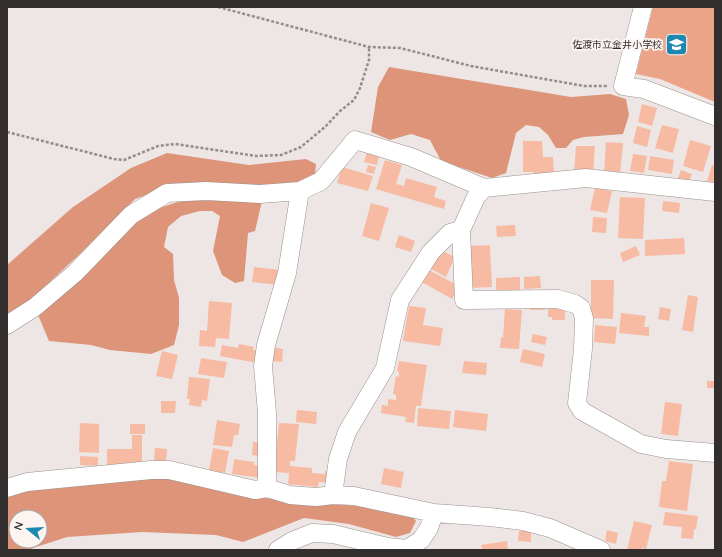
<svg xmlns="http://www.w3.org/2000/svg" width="722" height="557" font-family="Quicksand,'Noto Sans JP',sans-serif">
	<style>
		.green { fill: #eca489 }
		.forest { fill: #dd9479; fill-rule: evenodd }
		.building { fill: #f7baa3 }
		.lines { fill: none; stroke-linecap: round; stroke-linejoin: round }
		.minor-casing { stroke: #98928f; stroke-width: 19 }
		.path { stroke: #928c8b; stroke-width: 2.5; stroke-dasharray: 3 2; stroke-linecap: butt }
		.minor { stroke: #fff; stroke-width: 18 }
		.labels { text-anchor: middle; stroke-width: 3.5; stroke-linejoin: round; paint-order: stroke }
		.poi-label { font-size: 10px; fill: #312e2d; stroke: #fbf4f1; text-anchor: end }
	</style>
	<rect width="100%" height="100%" fill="#eee6e4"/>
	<!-- green -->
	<path class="green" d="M653,7H715V102L660,79L636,74Z"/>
	<!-- forest -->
	<path class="forest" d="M389,67L571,97L610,94L626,99L629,115L623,134L584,137L573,140L566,148H556L548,135L539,127L526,125L516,133L506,173L492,178L441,161L430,140L411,134L390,140L371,132L378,87Z
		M167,153L249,165L306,159L316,164L315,175L295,183L257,188L179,183L135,199L81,253L29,301L7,315V265L73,207L131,168Z
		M190,198L262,201L255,231L248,233L244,281L235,283L222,275L213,251L220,216L212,211H200L181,216L168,227L164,247L173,254L174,280L179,298V325L174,345L151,354L110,350L91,345L49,341L38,315L72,287L130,224L150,211Z
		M158,476L252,496L293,502L378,507L411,515L416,521L410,533L396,537L349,524L304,518L243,542L216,535L142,532L67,537L27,550H7V497L19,491ZM16,517H40V541H16Z"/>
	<!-- building -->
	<path class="building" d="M642,104L657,108L652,126L638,122Z
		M662,125L679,129L673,153L655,148Z
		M637,126L651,130L647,147L633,143Z
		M690,140L711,146L703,172L683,166Z
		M523,141H542L543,157H553L554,174L534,175V172H523Z
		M606,142L623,143L620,176L604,175Z
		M576,146H595L593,174H574Z
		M368,148L380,152L377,165L364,162Z
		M633,154L647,156L644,173L630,171Z
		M650,156L674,160L672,174L648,170Z
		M385,160L402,165L396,184L404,186L406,178L437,187L434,197L446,201L444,209L376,189Z
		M368,165L376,167L374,174L366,172Z
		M712,165L715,166V183L707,181Z
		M342,167L373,176L368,191L337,183Z
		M681,170L692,174L688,185L677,181Z
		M595,188L612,191L607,213L590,210Z
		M620,197L645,198L643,239L618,238Z
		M663,201L680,203L679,213L662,211Z
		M371,203L389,208L379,241L362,236Z
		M593,217L607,218L606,233L592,232Z
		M515,225L516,236L497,237L496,226Z
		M399,235L415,241L411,252L395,247Z
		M684,238L685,254L645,256V240Z
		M490,245L492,287L470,288L468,246Z
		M636,246L640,255L623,262L620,253Z
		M440,250L455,257L446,277L431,269Z
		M254,267L281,270L280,285L252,282Z
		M427,269L459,286L452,299L420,281Z
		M540,276L541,288L524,289V277Z
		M520,277V291L496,292V278Z
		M591,280H614L613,319L591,318Z
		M688,295L698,297L693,332L682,330Z
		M209,301L232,303L229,339L216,338L215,347L199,346L200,330L207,331Z
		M548,304H565V320H552V317H548Z
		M545,305V310H530V306Z
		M409,306L426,308L423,325L443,328L440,346L403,341Z
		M660,307L671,309L669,321L658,319Z
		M505,309L522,310L519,349L500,348L501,337L503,338Z
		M621,313L646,316L644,327H649V336L619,333Z
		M595,325L617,327L615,344L594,342Z
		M533,334L547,337L545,345L531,342Z
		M239,344L254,347L253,350L261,352L258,363L220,356L222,345L238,348Z
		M270,347L283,349L282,362L269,361Z
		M523,349L545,354L542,367L520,362Z
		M162,351L178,355L172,379L156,376Z
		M201,358L227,362L224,378L198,374Z
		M399,361L427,365L421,406H416L414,423L405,422L406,417L381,413L382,405L388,406V399L396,400V395L393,394L396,376L399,377V372L397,371Z
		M464,361L487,363L486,375L462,373Z
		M189,377L210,379L207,401L202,400L201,407L189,405L190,399H187Z
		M707,381H715V388H707Z
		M161,401H176L175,413H161Z
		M665,402L682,404L678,436L661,434Z
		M418,408L451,411L449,429L417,426Z
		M297,410L317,412L316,424L296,422Z
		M455,410L488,414L486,431L453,427Z
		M217,420L240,424L238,435H234L232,447L213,445Z
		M80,423L99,424V453L79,452Z
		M279,423L299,424L295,461H290V466L312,468V473L325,474V471H334L333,483L319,482L318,487L288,484L289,473L274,472Z
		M130,424H145V434H130Z
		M132,435H142V466H107V449H132Z
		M253,442L265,443L264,456L252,455Z
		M155,448L167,449L166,464L154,462Z
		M213,448L229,451L225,473L209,470Z
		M80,456L98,457V466L80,465Z
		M234,459L254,462V465L264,467L262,478L232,474Z
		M669,461L693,464L687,511L659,507L662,481H666Z
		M384,468L404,472L401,488L381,484Z
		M665,512L698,516L696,529H694L693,539L681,538L682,527L663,525Z
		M634,521L652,525L646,549L642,548L641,550H627Z
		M607,530L618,533L616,544L605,541Z
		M519,531H531V542L518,541Z
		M507,541L508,550H482L481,545Z"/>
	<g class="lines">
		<defs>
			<path id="minor" d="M643,7L623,86L644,89L715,116
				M461,230L464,300L558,299L575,304L581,308L584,318L583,349L577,403L582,411L641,444L666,449L715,453
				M7,325L35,307L75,273L131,215L167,193L206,191L260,194L300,191
				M7,488L27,482L151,470H169L255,490L267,488L290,495L316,497L333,495L354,496L434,513L490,517L523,521L550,528L601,550
				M267,488V413L263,366L266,345L287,273L300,191L321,181L355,140L411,157L484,188
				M333,495L338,459L347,432L385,368L400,300L431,252L450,233L461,230L476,197L484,188L586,178L715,192
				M278,550L292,541L312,533L333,534L388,547L407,549L421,540L429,528L434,513"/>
		</defs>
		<!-- minor casing -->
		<use href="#minor" class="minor-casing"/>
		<!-- path -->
		<path class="path" d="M218,7L369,47L400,48L471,66L584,86H608
			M7,132L114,159L124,160L158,146L175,144L256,156L281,155L301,147L326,126L340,111L354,100L360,88L369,60V47"/>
		<!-- minor -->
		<use href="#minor" class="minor"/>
	</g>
	<!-- icons -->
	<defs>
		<symbol id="school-square" viewBox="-11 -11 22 22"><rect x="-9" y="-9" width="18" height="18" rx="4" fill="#1c87af" stroke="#fbf4f1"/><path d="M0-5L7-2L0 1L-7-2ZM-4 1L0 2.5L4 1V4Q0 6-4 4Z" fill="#fff"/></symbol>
	</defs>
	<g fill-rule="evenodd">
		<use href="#school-square" x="664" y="32" width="25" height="25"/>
	</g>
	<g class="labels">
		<!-- poi labels -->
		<g class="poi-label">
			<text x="662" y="48">佐渡市立金井小学校</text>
		</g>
	</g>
	<!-- border -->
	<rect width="722" height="557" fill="none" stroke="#312e2d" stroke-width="16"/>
	<!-- north arrow -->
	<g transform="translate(28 529) rotate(288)"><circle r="19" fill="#fbf4f1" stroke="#aaa5a3"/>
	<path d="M0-3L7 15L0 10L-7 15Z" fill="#1c87af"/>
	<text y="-6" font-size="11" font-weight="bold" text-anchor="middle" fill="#312e2d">N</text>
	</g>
</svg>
